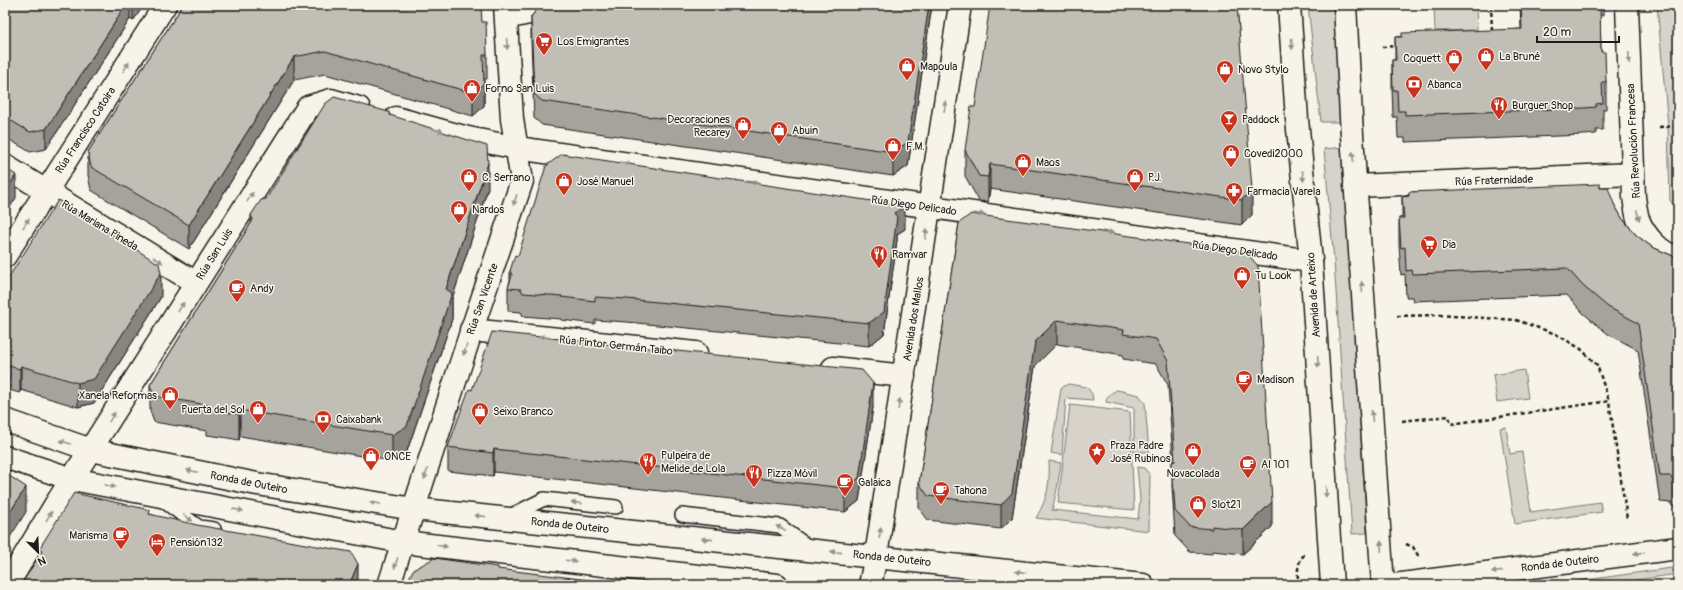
<svg xmlns="http://www.w3.org/2000/svg" width="1683" height="590" font-family="Pangolin,sans-serif">
	<style>
		.green { fill: #d7d3cb; stroke: #7a7874 }
		.lines { fill: none; stroke-linecap: round; stroke-linejoin: round }
		.service-casing { stroke: #1c1c1c; stroke-width: 16 }
		.minor-casing { stroke: #1c1c1c; stroke-width: 25 }
		.secondary-casing { stroke: #1c1c1c; stroke-width: 25 }
		.primary-casing { stroke: #1c1c1c; stroke-width: 25 }
		.path { stroke: #1c1c1c; stroke-width: 2.5; stroke-dasharray: 4 3; stroke-linecap: butt }
		.service { stroke: #f7f3e8; stroke-width: 13 }
		.minor { stroke: #f7f3e8; stroke-width: 22 }
		.secondary { stroke: #f7f3e8; stroke-width: 22 }
		.primary { stroke: #f7f3e8; stroke-width: 22 }
		.wall { fill: #a5a39c; stroke: #1c1c1c }
		.shaded-wall { fill: #86857f; stroke: #1c1c1c }
		.building { fill: #c0beb5; stroke: #1c1c1c }
		.oneway { fill: #94928c }
		.labels { text-anchor: middle; stroke-width: 3; stroke-linejoin: round; paint-order: stroke }
		.poi-label { font-size: 11px; fill: #1c1c1c; stroke: #f7f3e8; text-anchor: start }
		.street-label { font-size: 11px; fill: #1c1c1c; stroke: #f7f3e8 }
	</style>
	<rect width="100%" height="100%" fill="#f7f3e8"/>
	<filter id="ink" filterUnits="userSpaceOnUse"><feTurbulence type="fractalNoise" baseFrequency=".025" numOctaves="2"/><feDisplacementMap in="SourceGraphic" scale="8" xChannelSelector="R" yChannelSelector="G"/><feConvolveMatrix kernelMatrix="1 2 1 2 8 2 1 2 1" color-interpolation-filters="sRGB"/></filter>
	<g filter="url(#ink)">
		<!-- green -->
		<path class="green" d="M1308,5H1335L1343,122H1321Z
			M1434,5H1451V7H1476L1477,30L1435,31Z
			M1657,5H1678V209L1670,201L1668,126Z
			M1345,147L1359,406L1367,533L1352,534L1334,261L1324,149Z
			M1524,370L1528,398L1497,402L1493,375Z
			M1068,384L1087,387L1092,394L1093,400L1066,398L1062,455L1051,453L1061,388Z
			M1117,390L1139,395L1145,403L1149,452H1134V408L1106,402C1107,395 1111,393 1117,390Z
			M1070,405L1130,412L1134,510L1058,503Z
			M1506,427L1510,454L1522,452L1531,512L1600,502L1602,512L1515,524L1500,428Z
			M1049,461L1061,463L1057,489L1052,510L1138,519L1140,499L1137,467L1144,468L1150,475L1149,531L1036,518C1048,498 1050,484 1049,461Z
			M1678,567V574L1601,585H1551Z"/>
		<g class="lines">
			<defs>
				<path id="service" d="M162,500L199,527L214,529
					M682,515L780,526L810,548
					M508,517L544,499L616,507"/>
				<path id="minor" d="M1627,5L1634,197C1635,204 1636,212 1638,219C1644,235 1661,255 1678,257
					M506,18L566,5
					M396,118L468,138L517,148L1311,261
					M5,166L196,283
					M1355,186L1632,174
					M5,256L165,5
					M471,330L696,353
					M833,368L904,376
					M7,585L54,507L308,107L331,100L359,108
					M389,585L473,326L522,181L512,119L505,5
					M870,585L876,556L960,5"/>
				<path id="secondary" d="M5,420L91,450L257,484L414,509L1143,585
					M5,457L72,479L403,542L777,585
					M1394,585L1678,548"/>
				<path id="primary" d="M1289,5L1297,119L1311,261L1332,585
					M1345,5L1352,135L1383,585"/>
			</defs>
			<!-- service casing -->
			<use href="#service" class="service-casing"/>
			<!-- minor casing -->
			<use href="#minor" class="minor-casing"/>
			<!-- secondary casing -->
			<use href="#secondary" class="secondary-casing"/>
			<!-- primary casing -->
			<use href="#primary" class="primary-casing"/>
			<!-- path -->
			<path class="path" d="M1491,5L1492,32
				M1382,47L1398,46
				M1659,127L1678,126
				M1397,316L1439,315L1516,320L1556,334L1581,349L1597,365L1609,401
				M1402,421L1449,416L1451,424L1609,401L1627,519
				M1406,544L1413,547L1419,557
				M1298,585C1298,574 1296,562 1305,554"/>
			<!-- service -->
			<use href="#service" class="service"/>
			<!-- minor -->
			<use href="#minor" class="minor"/>
			<!-- secondary -->
			<use href="#secondary" class="secondary"/>
			<!-- primary -->
			<use href="#primary" class="primary"/>
		</g>
		<!-- wall -->
		<path class="wall" d="M5,5H144L133,21L130,19L46,149L30,152L5,137Z
			M183,5L482,22L487,55V79H484V106L473,116L325,74L294,80L189,249L91,190L88,175V152Z
			M540,5H932L908,166L893,176L542,125L534,118L531,41V17Z
			M1237,5L1252,215L1242,225L990,189L988,202L979,201L965,176V150Z
			M1520,5H1603V15H1600L1601,52L1606,82V109H1603V130H1596V134L1584,135L1405,142V138H1398L1397,117H1393L1392,87V60H1395V37L1521,29Z
			M390,115L488,188L452,299V319L407,451L392,461L240,436L239,440L222,437L207,435V431L154,422L150,411V385L251,223V215L266,199Z
			M1600,188L1614,204L1622,218L1636,235L1652,247L1678,258V506H1672L1671,503L1660,502L1638,350L1608,334L1583,313L1567,295L1413,301L1412,297H1406L1405,274L1401,275L1399,245V218H1402V197L1409,196V192Z
			M959,223L1246,252L1272,527L1243,554L1212,551V554L1190,552L1175,536L1172,486V462H1173L1168,385L1156,364L1123,359V355L1057,344L1035,366L1012,518L1001,529L928,520L919,508V483Z
			M905,229L897,234V240L884,334L869,346L627,322L595,320V324L561,320V319L523,316L521,312L508,311V288L510,280V271L518,256Z
			M5,283L161,297L94,403L78,407L21,390L20,393L5,389Z
			M472,390L873,407L859,501L845,512L494,472L493,476L448,471V447Z
			M150,514L358,585L39,556V549Z"/>
		<!-- shaded-wall -->
		<path class="shaded-wall" d="M126,5H130V19L46,149V129Z
			M133,5H144L133,21Z
			M929,5H932L908,166L893,176V152Z
			M294,57V80L189,249V225Z
			M484,83V106L473,116V93Z
			M488,163V188L452,299V319L407,451L392,461V435L446,289Z
			M990,164V189L988,202V177Z
			M16,175V198L5,215V192Z
			M1252,189V215L1242,225V200Z
			M905,206V229L897,234V240L884,334L869,346V323L894,213Z
			M161,273V297L94,403L78,407V383Z
			M1057,320V344L1035,366L1012,518L1001,529V505L1035,342Z
			M21,366V390L20,393V369Z
			M873,383V407L859,501L845,512V488Z
			M240,410V436L239,440V414Z
			M494,449V472L493,476V453Z
			M26,487V512L5,545V520Z
			M1272,502V527L1243,554V530Z
			M358,564V585H349Z"/>
		<!-- building -->
		<path class="building" d="M5,5H126L46,129L30,132L5,117Z
			M183,5H481L482,22H486L487,55H483L484,83L473,93L325,51L294,57L189,225L91,167L88,152Z
			M540,5H929L908,142L893,152L542,101L534,94L531,17Z
			M990,5H1237L1252,189L1242,200L990,164L988,177L979,176L965,150L971,107H975Z
			M1521,5H1600L1601,52H1605L1606,82H1602L1603,103L1596,104V107L1584,108L1405,115V111H1398L1397,90H1393L1392,60H1396L1395,37H1402V33L1522,29Z
			M334,97L389,112L390,115L487,146L488,163L446,289L452,293L407,426L392,435L240,410L239,414L222,412L207,409L208,405L154,396L150,385L253,220L251,215L261,200L266,199L325,104Z
			M562,154L905,206L894,213L897,217L884,312L869,323L627,299L595,297V301L561,297L562,296L523,293L521,289L508,288L512,275L510,271L515,255L518,256L546,166Z
			M5,168L16,175L5,192Z
			M1600,184V188H1608L1614,204L1622,218L1636,235L1652,247L1678,258V479L1672,480L1671,476H1660L1638,323L1608,307L1583,286L1567,268L1413,274L1412,270L1406,271L1405,247L1401,248L1399,218H1404L1402,197L1409,196V192Z
			M58,200L159,264L161,273L94,379L78,383L21,366L20,369L5,365V283Z
			M971,214L1246,252L1258,266L1272,502L1243,530L1212,526V529L1190,527L1175,511L1172,462L1175,461L1168,361L1156,339L1123,334L1124,330L1057,320L1035,342L1012,493L1001,505L928,496L919,483L959,223Z
			M492,332L862,370L873,383L859,478L845,488L494,449L493,453L448,447L469,389L472,390Z
			M5,473L26,487L5,520Z
			M74,493L150,510L149,514L197,525L351,552L358,564L349,585H21L42,551L39,549Z
			M434,558L498,567V569L631,585H406L413,570Z"/>
		<!-- one-way arrows -->
		<defs><path id="oneway-solid" d="M-6-.8H1V-3.2L6.5 0L1 3.2V.8H-6Z"/></defs>
		<g class="oneway">
			<use href="#oneway-solid" transform="translate(507 44) rotate(86)"/>
			<use href="#oneway-solid" transform="translate(1292 44) rotate(86)"/>
			<use href="#oneway-solid" transform="translate(1629 58) rotate(88)"/>
			<use href="#oneway-solid" transform="translate(126 67) rotate(-57)"/>
			<use href="#oneway-solid" transform="translate(945 106) rotate(-81)"/>
			<use href="#oneway-solid" transform="translate(438 130) rotate(15)"/>
			<use href="#oneway-solid" transform="translate(1353 157) rotate(-94)"/>
			<use href="#oneway-solid" transform="translate(625 163) rotate(8)"/>
			<use href="#oneway-solid" transform="translate(1303 176) rotate(84)"/>
			<use href="#oneway-solid" transform="translate(753 182) rotate(8)"/>
			<use href="#oneway-solid" transform="translate(250 197) rotate(-58)"/>
			<use href="#oneway-solid" transform="translate(515 200) rotate(109)"/>
			<use href="#oneway-solid" transform="translate(979 214) rotate(8)"/>
			<use href="#oneway-solid" transform="translate(1638 215) rotate(75)"/>
			<use href="#oneway-solid" transform="translate(26 223) rotate(-58)"/>
			<use href="#oneway-solid" transform="translate(1108 232) rotate(8)"/>
			<use href="#oneway-solid" transform="translate(926 234) rotate(-81)"/>
			<use href="#oneway-solid" transform="translate(158 260) rotate(32)"/>
			<use href="#oneway-solid" transform="translate(1362 287) rotate(-94)"/>
			<use href="#oneway-solid" transform="translate(181 307) rotate(-58)"/>
			<use href="#oneway-solid" transform="translate(545 337) rotate(-174)"/>
			<use href="#oneway-solid" transform="translate(465 350) rotate(108)"/>
			<use href="#oneway-solid" transform="translate(1318 362) rotate(86)"/>
			<use href="#oneway-solid" transform="translate(899 404) rotate(-81)"/>
			<use href="#oneway-solid" transform="translate(1372 416) rotate(-94)"/>
			<use href="#oneway-solid" transform="translate(112 417) rotate(-58)"/>
			<use href="#oneway-solid" transform="translate(65 442) rotate(-161)"/>
			<use href="#oneway-solid" transform="translate(192 471) rotate(-168)"/>
			<use href="#oneway-solid" transform="translate(426 474) rotate(109)"/>
			<use href="#oneway-solid" transform="translate(110 486) rotate(11)"/>
			<use href="#oneway-solid" transform="translate(1326 492) rotate(86)"/>
			<use href="#oneway-solid" transform="translate(375 503) rotate(-171)"/>
			<use href="#oneway-solid" transform="translate(577 503) rotate(-173)"/>
			<use href="#oneway-solid" transform="translate(238 510) rotate(11)"/>
			<use href="#oneway-solid" transform="translate(49 516) rotate(-59)"/>
			<use href="#oneway-solid" transform="translate(480 516) rotate(-174)"/>
			<use href="#oneway-solid" transform="translate(188 518) rotate(36)"/>
			<use href="#oneway-solid" transform="translate(781 528) rotate(-154)"/>
			<use href="#oneway-solid" transform="translate(880 533) rotate(-81)"/>
			<use href="#oneway-solid" transform="translate(707 539) rotate(-174)"/>
			<use href="#oneway-solid" transform="translate(442 546) rotate(7)"/>
			<use href="#oneway-solid" transform="translate(1381 546) rotate(-94)"/>
			<use href="#oneway-solid" transform="translate(836 552) rotate(-174)"/>
			<use href="#oneway-solid" transform="translate(1639 553) rotate(173)"/>
			<use href="#oneway-solid" transform="translate(571 561) rotate(7)"/>
			<use href="#oneway-solid" transform="translate(396 563) rotate(108)"/>
			<use href="#oneway-solid" transform="translate(1021 572) rotate(-174)"/>
			<use href="#oneway-solid" transform="translate(1497 572) rotate(173)"/>
		</g>
	</g>
	<!-- icons -->
	<defs>
		<symbol id="supermarket-pin" viewBox="-11 -11 22 30"><path d="M0 17L-7.5 6A9.5 9.5 0 1 1 7.5 6Z" fill="#c8321e" stroke="#f7f3e8"/><path d="M-6-5.5h2.5l.6 2H6L4.5 2H-2.5L-4.4-4H-6ZM-1.5 3.2a1.3 1.3 0 1 0 .1 0ZM3 3.2a1.3 1.3 0 1 0 .1 0Z" fill="#fff"/></symbol>
		<symbol id="shop-pin" viewBox="-11 -11 22 30"><path d="M0 17L-7.5 6A9.5 9.5 0 1 1 7.5 6Z" fill="#c8321e" stroke="#f7f3e8"/><path d="M-5-2.5h2.3a2.7 3.5 0 0 1 5.4 0H5L5.5 6h-11ZM-1.5-2.5h3a1.5 2.3 0 0 0-3 0Z" fill="#fff"/></symbol>
		<symbol id="bank-pin" viewBox="-11 -11 22 30"><path d="M0 17L-7.5 6A9.5 9.5 0 1 1 7.5 6Z" fill="#c8321e" stroke="#f7f3e8"/><path d="M-6-4H6V4H-6ZM0-2.3a2.3 2.3 0 1 0 0 4.6a2.3 2.3 0 1 0 0-4.6Z" fill="#fff"/></symbol>
		<symbol id="restaurant-pin" viewBox="-11 -11 22 30"><path d="M0 17L-7.5 6A9.5 9.5 0 1 1 7.5 6Z" fill="#c8321e" stroke="#f7f3e8"/><path d="M-5-6h1v4h1v-4h1v4h1v-4h1v5L-1.5 .5V6h-2V.5L-5-1ZM5-6V6H3V1.5H1.5Q1.5-4 5-6Z" fill="#fff"/></symbol>
		<symbol id="bar-pin" viewBox="-11 -11 22 30"><path d="M0 17L-7.5 6A9.5 9.5 0 1 1 7.5 6Z" fill="#c8321e" stroke="#f7f3e8"/><path d="M-6-5H6L.8 .8V4.5H3.5V6h-7V4.5H-.8V.8Z" fill="#fff"/></symbol>
		<symbol id="pharmacy-pin" viewBox="-11 -11 22 30"><path d="M0 17L-7.5 6A9.5 9.5 0 1 1 7.5 6Z" fill="#c8321e" stroke="#f7f3e8"/><path d="M-2-6h4v4h4v4h-4v4h-4v-4h-4v-4h4Z" fill="#fff"/></symbol>
		<symbol id="cafe-pin" viewBox="-11 -11 22 30"><path d="M0 17L-7.5 6A9.5 9.5 0 1 1 7.5 6Z" fill="#c8321e" stroke="#f7f3e8"/><path d="M-5.5-4.5H6V0H3Q3 3.5 0 3.5H-2.5Q-5.5 3.5-5.5 0ZM3-3.2v2h1.7v-2ZM-6 4.5H4V6H-6Z" fill="#fff"/></symbol>
		<symbol id="sight-pin" viewBox="-11 -11 22 30"><path d="M0 17L-7.5 6A9.5 9.5 0 1 1 7.5 6Z" fill="#c8321e" stroke="#f7f3e8"/><path d="M0-6L1.8-2.2L6-1.7L2.9 1.2L3.7 5.4L0 3.3L-3.7 5.4L-2.9 1.2L-6-1.7L-1.8-2.2Z" fill="#fff"/></symbol>
		<symbol id="hotel-pin" viewBox="-11 -11 22 30"><path d="M0 17L-7.5 6A9.5 9.5 0 1 1 7.5 6Z" fill="#c8321e" stroke="#f7f3e8"/><path d="M-6-4.5h1.5V1H6V5H4.5V3h-9V5H-6ZM-4 0a1.8 1.8 0 1 1 3.6 0ZM.5 0V-2.5h3Q6-2.5 6 0Z" fill="#fff"/></symbol>
	</defs>
	<g fill-rule="evenodd">
		<use href="#supermarket-pin" x="534" y="31" width="20" height="27"/>
		<use href="#shop-pin" x="1476" y="46" width="20" height="27"/>
		<use href="#shop-pin" x="1444" y="48" width="20" height="27"/>
		<use href="#shop-pin" x="897" y="56" width="20" height="27"/>
		<use href="#shop-pin" x="1215" y="59" width="20" height="27"/>
		<use href="#bank-pin" x="1404" y="74" width="20" height="27"/>
		<use href="#shop-pin" x="462" y="78" width="20" height="27"/>
		<use href="#restaurant-pin" x="1489" y="95" width="20" height="27"/>
		<use href="#bar-pin" x="1219" y="109" width="20" height="27"/>
		<use href="#shop-pin" x="733" y="115" width="20" height="27"/>
		<use href="#shop-pin" x="769" y="120" width="20" height="27"/>
		<use href="#shop-pin" x="883" y="136" width="20" height="27"/>
		<use href="#shop-pin" x="1221" y="143" width="20" height="27"/>
		<use href="#shop-pin" x="1013" y="152" width="20" height="27"/>
		<use href="#shop-pin" x="459" y="167" width="20" height="27"/>
		<use href="#shop-pin" x="1125" y="167" width="20" height="27"/>
		<use href="#shop-pin" x="554" y="171" width="20" height="27"/>
		<use href="#pharmacy-pin" x="1224" y="181" width="20" height="27"/>
		<use href="#shop-pin" x="449" y="199" width="20" height="27"/>
		<use href="#supermarket-pin" x="1419" y="234" width="20" height="27"/>
		<use href="#restaurant-pin" x="869" y="244" width="20" height="27"/>
		<use href="#shop-pin" x="1232" y="265" width="20" height="27"/>
		<use href="#cafe-pin" x="227" y="278" width="20" height="27"/>
		<use href="#cafe-pin" x="1234" y="369" width="20" height="27"/>
		<use href="#shop-pin" x="160" y="385" width="20" height="27"/>
		<use href="#shop-pin" x="248" y="399" width="20" height="27"/>
		<use href="#shop-pin" x="470" y="401" width="20" height="27"/>
		<use href="#bank-pin" x="313" y="409" width="20" height="27"/>
		<use href="#sight-pin" x="1087" y="441" width="20" height="27"/>
		<use href="#shop-pin" x="1183" y="441" width="20" height="27"/>
		<use href="#shop-pin" x="361" y="446" width="20" height="27"/>
		<use href="#restaurant-pin" x="638" y="451" width="20" height="27"/>
		<use href="#cafe-pin" x="1238" y="454" width="20" height="27"/>
		<use href="#restaurant-pin" x="744" y="463" width="20" height="27"/>
		<use href="#cafe-pin" x="835" y="472" width="20" height="27"/>
		<use href="#cafe-pin" x="931" y="480" width="20" height="27"/>
		<use href="#shop-pin" x="1188" y="494" width="20" height="27"/>
		<use href="#cafe-pin" x="111" y="525" width="20" height="27"/>
		<use href="#hotel-pin" x="147" y="532" width="20" height="27"/>
	</g>
	<g class="labels">
		<!-- poi labels -->
		<g class="poi-label">
			<text x="557" y="45">Los Emigrantes</text>
			<text x="1499" y="60">La Bruné</text>
			<text x="1441" y="62" text-anchor="end">Coquett</text>
			<text x="920" y="70">Mapoula</text>
			<text x="1238" y="73">Novo Stylo</text>
			<text x="1427" y="88">Abanca</text>
			<text x="485" y="92">Forno San Luis</text>
			<text x="1512" y="109">Burguer Shop</text>
			<text x="730" y="123" text-anchor="end">Decoraciones<tspan x="730" dy="13">Recarey</tspan></text>
			<text x="1242" y="123">Paddock</text>
			<text x="792" y="134">Abuin</text>
			<text x="906" y="150">F.M.</text>
			<text x="1244" y="157">Covedi2000</text>
			<text x="1036" y="166">Maos</text>
			<text x="482" y="181">C. Serrano</text>
			<text x="1148" y="181">P.J.</text>
			<text x="577" y="185">José Manuel</text>
			<text x="1247" y="195">Farmacia Varela</text>
			<text x="472" y="213">Nardos</text>
			<text x="1442" y="248">Dia</text>
			<text x="892" y="258">Ramvar</text>
			<text x="1255" y="279">Tu Look</text>
			<text x="250" y="292">Andy</text>
			<text x="1257" y="383">Madison</text>
			<text x="157" y="399" text-anchor="end">Xanela Reformas</text>
			<text x="245" y="413" text-anchor="end">Puerta del Sol</text>
			<text x="493" y="415">Seixo Branco</text>
			<text x="336" y="423">Caixabank</text>
			<text x="1110" y="449">Praza Padre<tspan x="1110" dy="13">José Rubinos</tspan></text>
			<text x="661" y="459">Pulpeira de<tspan x="661" dy="13">Melide de Lola</tspan></text>
			<text x="384" y="460">ONCE</text>
			<text x="1261" y="468">Al 101</text>
			<text x="767" y="477">Pizza Móvil</text>
			<text x="1193" y="477" text-anchor="middle">Novacolada</text>
			<text x="858" y="486">Galaica</text>
			<text x="954" y="494">Tahona</text>
			<text x="1211" y="508">Slot21</text>
			<text x="108" y="539" text-anchor="end">Marisma</text>
			<text x="170" y="546">Pensión132</text>
		</g>
		<!-- street labels -->
		<g class="street-label">
			<text transform="translate(85 130) rotate(-57)" y="4">Rúa Francisco Catoira</text>
			<text transform="translate(1633 141) rotate(-93)" y="4">Rúa Revolución Francesa</text>
			<text transform="translate(1494 180) rotate(-2)" y="4">Rúa Fraternidade</text>
			<text transform="translate(914 205) rotate(8)" y="4">Rúa Diego Delicado</text>
			<text transform="translate(100 225) rotate(31)" y="4">Rúa Mariana Pineda</text>
			<text transform="translate(1235 250) rotate(8)" y="4">Rúa Diego Delicado</text>
			<text transform="translate(214 254) rotate(-58)" y="4">Rúa San Luis</text>
			<text transform="translate(1313 295) rotate(-94)" y="4">Avenida de Arteixo</text>
			<text transform="translate(482 299) rotate(-71)" y="4">Rúa San Vicente</text>
			<text transform="translate(913 319) rotate(-81)" y="4">Avenida dos Mallos</text>
			<text transform="translate(616 345) rotate(6)" y="4">Rúa Pintor Germán Taibo</text>
			<text transform="translate(249 482) rotate(11)" y="4">Ronda de Outeiro</text>
			<text transform="translate(570 525) rotate(6)" y="4">Ronda de Outeiro</text>
			<text transform="translate(892 558) rotate(6)" y="4">Ronda de Outeiro</text>
			<text transform="translate(1560 563) rotate(-7)" y="4">Ronda de Outeiro</text>
		</g>
	</g>
	<!-- margin -->
	<rect width="1683" height="590" fill="none" stroke="#f7f3e8" stroke-width="20"/>
	<rect x="10" y="10" width="1663" height="570" fill="none" stroke="#1c1c1c" stroke-width="1.5" filter="url(#ink)"/>
	<!-- north arrow -->
	<g transform="translate(38 552) rotate(156)" stroke="#f7f3e8" stroke-width="3" paint-order="stroke">
	<path d="M0-3L7 15L0 10L-7 15Z" fill="#1c1c1c"/>
	<text y="-6" font-size="11" font-weight="bold" text-anchor="middle" fill="#1c1c1c">N</text>
	</g>
	<!-- scale -->
	<path d="M1537 36v6h82v-6" fill="none" stroke="#1c1c1c" stroke-width="2"/>
	<text x="1543" y="36" font-size="12" fill="#1c1c1c" stroke="#f7f3e8" stroke-width="3" paint-order="stroke">20 m</text>
</svg>
